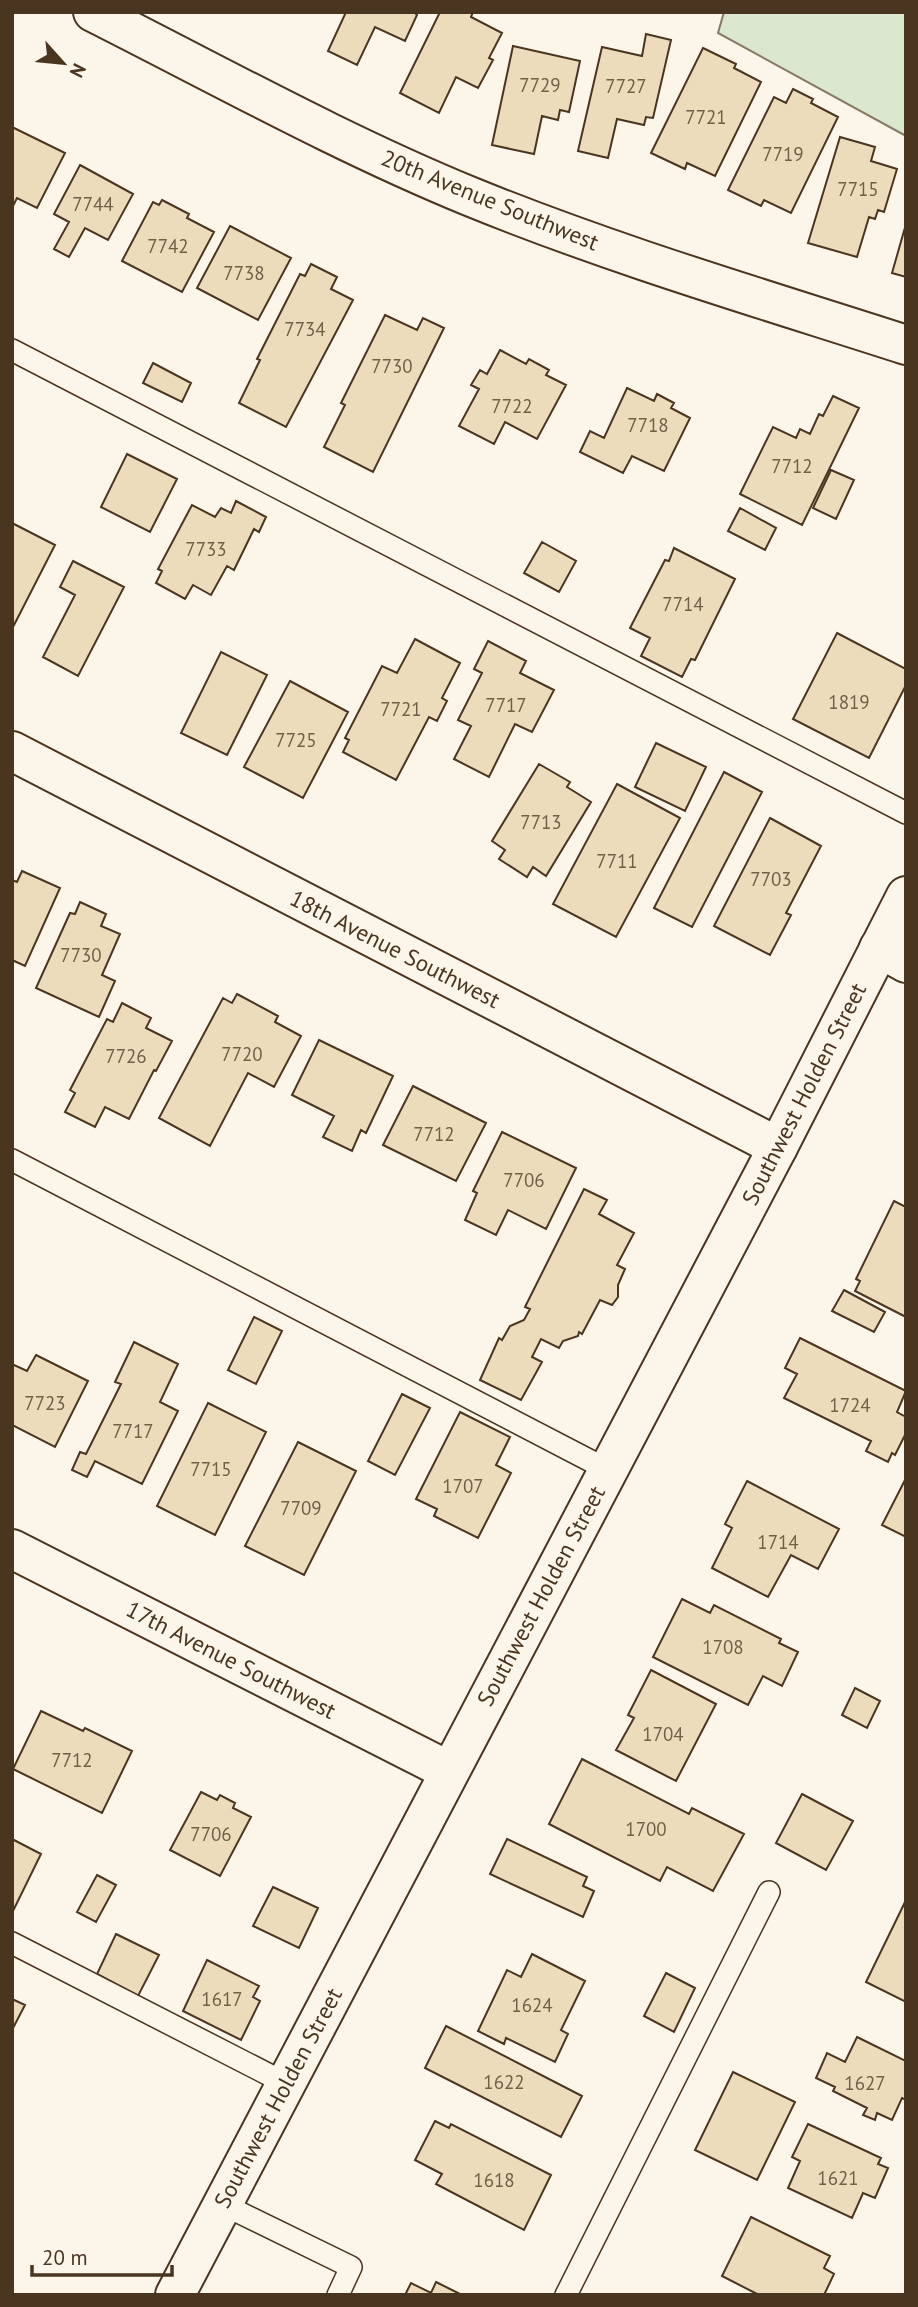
<svg xmlns="http://www.w3.org/2000/svg" width="918" height="2307" font-family="'PT Sans',sans-serif">
	<style>
		.green { fill: #dce7d0; stroke: #887966; stroke-width: 2 }
		.building { fill: #ecdcbc; stroke: #4a3520; stroke-width: 2 }
		.lines { fill: none; stroke-linecap: round; stroke-linejoin: round }
		.service-casing { stroke: #4a3520; stroke-width: 24 }
		.minor-casing { stroke: #4a3520; stroke-width: 42 }
		.tertiary-casing { stroke: #4a3520; stroke-width: 42 }
		.service { stroke: #fbf6e9; stroke-width: 21 }
		.minor { stroke: #fbf6e9; stroke-width: 38 }
		.tertiary { stroke: #fbf6e9; stroke-width: 38 }
		.labels { text-anchor: middle; stroke-width: 5; stroke-linejoin: round; paint-order: stroke }
		.number-label { font-size: 19px; fill: #725f47 }
		.street-label { font-size: 23px; fill: #4a3520; stroke: #fbf6e9 }
	</style>
	<rect width="100%" height="100%" fill="#fbf6e9"/>
	<!-- green -->
	<path class="green" d="M724,12H906V136L718,33Z"/>
	<!-- building -->
	<path class="building" d="M346,12H414L417,15L405,41L375,27L357,65L328,51Z
		M440,12H473L471,17L502,33L489,58L493,60L478,88L456,77L439,113L400,93Z
		M646,34L671,40L653,118L646,117L644,125L617,119L608,158L578,151L602,47L642,56Z
		M513,46L580,61L569,112L560,110L558,120L542,116L534,154L492,145Z
		M703,48L736,64L734,68L761,82L715,176L687,163L685,169L651,153Z
		M793,89L813,99L811,103L838,117L791,213L764,200L761,206L728,190L774,97L786,103Z
		M12,127L65,153L37,208L17,198L12,208Z
		M840,137L875,147L871,161L897,169L884,212L878,210L875,219L869,217L857,257L808,243Z
		M80,165L133,194L108,240L85,228L69,257L54,249L69,222L54,214Z
		M162,200L189,214L187,218L214,232L182,292L122,261L153,202L159,205Z
		M906,224V277L892,273Z
		M230,226L291,258L258,320L197,288Z
		M311,264L337,277L331,289L353,300L286,427L239,403L260,360L257,359L300,274L305,276Z
		M385,315L417,330L423,318L444,328L373,472L324,447L345,405L341,403Z
		M500,350L526,364L529,359L549,370L546,375L566,385L537,439L505,422L494,444L459,426L479,389L471,385L480,370L487,374Z
		M153,363L191,383L182,402L143,383Z
		M627,388L654,401L657,394L674,403L671,408L690,418L664,471L632,456L623,473L580,452L590,431L604,438Z
		M833,396L859,408L802,525L740,494L773,427L796,438L800,429L810,434L819,414L823,416Z
		M127,454L177,479L150,532L101,507Z
		M831,470L854,480L836,519L813,508Z
		M236,501L266,517L259,532L254,529L234,570L227,566L211,595L193,585L185,599L156,583L162,571L158,569L192,505L215,517L221,508L231,513Z
		M740,508L776,528L765,550L728,531Z
		M12,523L55,545L12,629Z
		M542,542L576,561L559,592L524,573Z
		M674,548L735,579L695,660L691,659L682,677L641,656L650,638L630,628L665,560L669,561Z
		M73,561L124,587L78,676L43,657L75,595L60,587Z
		M837,633L906,669V685L869,758L793,719Z
		M415,639L460,663L442,698L447,701L437,721L429,717L396,780L343,752L349,740L345,738L382,666L397,673Z
		M488,641L526,661L520,673L554,690L532,732L515,724L489,777L454,759L471,726L458,720L482,673L474,669Z
		M221,652L267,675L227,755L181,733Z
		M290,681L348,712L303,798L244,767Z
		M656,743L706,767L685,811L635,787Z
		M539,764L570,782L567,787L591,802L546,876L533,867L527,877L499,859L505,850L492,841Z
		M724,772L762,792L692,927L654,908Z
		M617,784L680,818L616,937L553,904Z
		M770,818L821,846L786,913L791,915L770,955L714,926Z
		M22,871L60,888L25,966L12,960V880L17,882Z
		M80,902L106,914L101,926L120,934L102,975L115,981L99,1017L36,988L70,913L75,914Z
		M237,994L278,1016L275,1022L301,1036L274,1087L248,1073L210,1146L159,1118L223,998L232,1003Z
		M122,1003L151,1018L146,1028L172,1041L156,1071L154,1070L129,1119L105,1107L95,1127L65,1112L75,1093L70,1090L107,1019L113,1022Z
		M319,1040L393,1076L366,1133L361,1130L352,1151L323,1137L334,1116L292,1095Z
		M413,1086L486,1123L456,1181L383,1145Z
		M502,1132L576,1168L546,1229L508,1210L496,1235L465,1220L477,1193L473,1191Z
		M584,1189L607,1200L599,1214L634,1233L617,1265L625,1269L618,1285V1297L612,1305L600,1300L582,1334L579,1332L578,1336L563,1341L559,1348L541,1339L532,1357L542,1362L521,1400L480,1380L499,1338L502,1340L510,1326L524,1320L530,1309L525,1307Z
		M894,1201L906,1207V1317L855,1291L860,1281L856,1279Z
		M844,1290L885,1312L874,1332L832,1311Z
		M254,1317L282,1331L256,1384L228,1370Z
		M800,1338L906,1391L897,1412L906,1417V1433L895,1455L892,1453L888,1462L866,1451L871,1441L784,1398L797,1374L785,1368Z
		M134,1342L178,1364L160,1402L178,1411L142,1484L95,1461L87,1477L72,1470L80,1452L86,1454L121,1384L115,1382Z
		M36,1355L88,1381L55,1447L12,1425V1364L27,1371Z
		M402,1394L430,1408L395,1475L368,1461Z
		M208,1403L266,1432L215,1535L157,1506Z
		M460,1412L510,1437L496,1465L511,1473L478,1538L434,1516L437,1509L416,1499Z
		M298,1442L356,1471L304,1575L245,1546Z
		M906,1478V1537L882,1525Z
		M747,1481L839,1529L818,1569L791,1555L768,1597L712,1568L732,1528L725,1524Z
		M682,1599L710,1613L714,1605L781,1639L779,1643L798,1652L782,1686L763,1676L748,1705L653,1657Z
		M651,1670L716,1704L676,1781L616,1750L634,1718L628,1715Z
		M855,1688L880,1701L867,1728L842,1715Z
		M41,1711L83,1731L85,1728L132,1751L102,1813L13,1769Z
		M582,1759L689,1814L692,1808L744,1834L713,1891L667,1867L660,1881L549,1824Z
		M201,1792L217,1800L220,1795L235,1803L233,1808L251,1817L220,1876L170,1850Z
		M802,1794L853,1821L826,1870L776,1843Z
		M12,1839L41,1854L12,1913Z
		M507,1839L587,1877L583,1886L594,1891L583,1917L490,1874Z
		M97,1875L116,1885L96,1922L77,1912Z
		M273,1887L318,1908L299,1948L253,1926Z
		M906,1900V2002L866,1982Z
		M116,1934L159,1955L138,1996L97,1974Z
		M532,1954L585,1981L561,2030L568,2034L555,2062L506,2038L504,2044L478,2031L507,1970L521,1977Z
		M207,1960L259,1986L253,1997L260,2001L241,2040L183,2011Z
		M666,1973L695,1988L674,2032L644,2016Z
		M12,1999L25,2005L12,2030Z
		M446,2026L582,2096L561,2137L425,2068Z
		M857,2037L906,2061V2100L902,2098L892,2120L877,2113L875,2120L863,2115L867,2108L833,2091L835,2087L816,2078L827,2053L845,2062Z
		M733,2072L795,2102L757,2180L695,2150Z
		M435,2121L449,2128L451,2124L551,2175L524,2230L436,2184L442,2174L415,2160Z
		M808,2124L881,2158L878,2164L888,2168L875,2198L863,2193L852,2218L788,2188L800,2161L792,2157Z
		M751,2217L830,2256L824,2268L834,2274L824,2295H759L722,2276Z
		M436,2282L462,2295H405L411,2283L431,2293Z"/>
	<g class="lines">
		<defs>
			<path id="service" d="M12,350L906,813
				M12,1160L608,1470
				M12,1943L285,2083
				M222,2204L351,2267L338,2295
				M566,2295L769,1892"/>
			<path id="minor" d="M93,12C218,75 340,143 469,196C611,254 760,298 906,345
				M12,751L778,1147
				M879,948L906,963
				M12,1549L449,1771"/>
			<path id="tertiary" d="M175,2295L778,1147L906,896"/>
		</defs>
		<!-- service casing -->
		<use href="#service" class="service-casing"/>
		<!-- minor casing -->
		<use href="#minor" class="minor-casing"/>
		<!-- tertiary casing -->
		<use href="#tertiary" class="tertiary-casing"/>
		<!-- service -->
		<use href="#service" class="service"/>
		<!-- minor -->
		<use href="#minor" class="minor"/>
		<!-- tertiary -->
		<use href="#tertiary" class="tertiary"/>
	</g>
	<g class="labels">
		<!-- number labels -->
		<g class="number-label">
			<text x="540" y="92">7729</text>
			<text x="626" y="93">7727</text>
			<text x="706" y="124">7721</text>
			<text x="783" y="161">7719</text>
			<text x="858" y="196">7715</text>
			<text x="93" y="211">7744</text>
			<text x="168" y="253">7742</text>
			<text x="244" y="280">7738</text>
			<text x="305" y="336">7734</text>
			<text x="392" y="373">7730</text>
			<text x="512" y="413">7722</text>
			<text x="648" y="432">7718</text>
			<text x="792" y="473">7712</text>
			<text x="206" y="556">7733</text>
			<text x="683" y="611">7714</text>
			<text x="849" y="709">1819</text>
			<text x="506" y="712">7717</text>
			<text x="401" y="716">7721</text>
			<text x="296" y="747">7725</text>
			<text x="541" y="829">7713</text>
			<text x="617" y="868">7711</text>
			<text x="771" y="886">7703</text>
			<text x="81" y="962">7730</text>
			<text x="242" y="1061">7720</text>
			<text x="126" y="1063">7726</text>
			<text x="434" y="1141">7712</text>
			<text x="524" y="1187">7706</text>
			<text x="45" y="1410">7723</text>
			<text x="850" y="1412">1724</text>
			<text x="133" y="1438">7717</text>
			<text x="211" y="1476">7715</text>
			<text x="463" y="1493">1707</text>
			<text x="301" y="1515">7709</text>
			<text x="778" y="1549">1714</text>
			<text x="723" y="1654">1708</text>
			<text x="663" y="1741">1704</text>
			<text x="72" y="1767">7712</text>
			<text x="646" y="1836">1700</text>
			<text x="211" y="1841">7706</text>
			<text x="222" y="2006">1617</text>
			<text x="532" y="2012">1624</text>
			<text x="504" y="2089">1622</text>
			<text x="865" y="2090">1627</text>
			<text x="838" y="2185">1621</text>
			<text x="494" y="2187">1618</text>
		</g>
		<!-- street labels -->
		<g class="street-label">
			<text transform="translate(490 200) rotate(22)" y="8">20th Avenue Southwest</text>
			<text transform="translate(395 949) rotate(27)" y="8">18th Avenue Southwest</text>
			<text transform="translate(804 1094) rotate(-63)" y="8">Southwest Holden Street</text>
			<text transform="translate(541 1596) rotate(-62)" y="8">Southwest Holden Street</text>
			<text transform="translate(231 1660) rotate(27)" y="8">17th Avenue Southwest</text>
			<text transform="translate(278 2098) rotate(-62)" y="8">Southwest Holden Street</text>
		</g>
	</g>
	<!-- border -->
	<rect width="918" height="2307" fill="none" stroke="#4a3520" stroke-width="28"/>
	<!-- north arrow -->
	<g transform="translate(63 63) rotate(117)" stroke="#fbf6e9" stroke-width="5" paint-order="stroke">
	<path d="M0-5L12 26L0 18L-12 26Z" fill="#4a3520"/>
	<text y="-10" font-size="19" font-weight="bold" text-anchor="middle" fill="#4a3520">N</text>
	</g>
	<!-- scale -->
	<path d="M32 2265v10h140v-10" fill="none" stroke="#4a3520" stroke-width="3.5"/>
	<text x="42" y="2265" font-size="21" fill="#4a3520" stroke="#fbf6e9" stroke-width="5" paint-order="stroke">20 m</text>
</svg>
